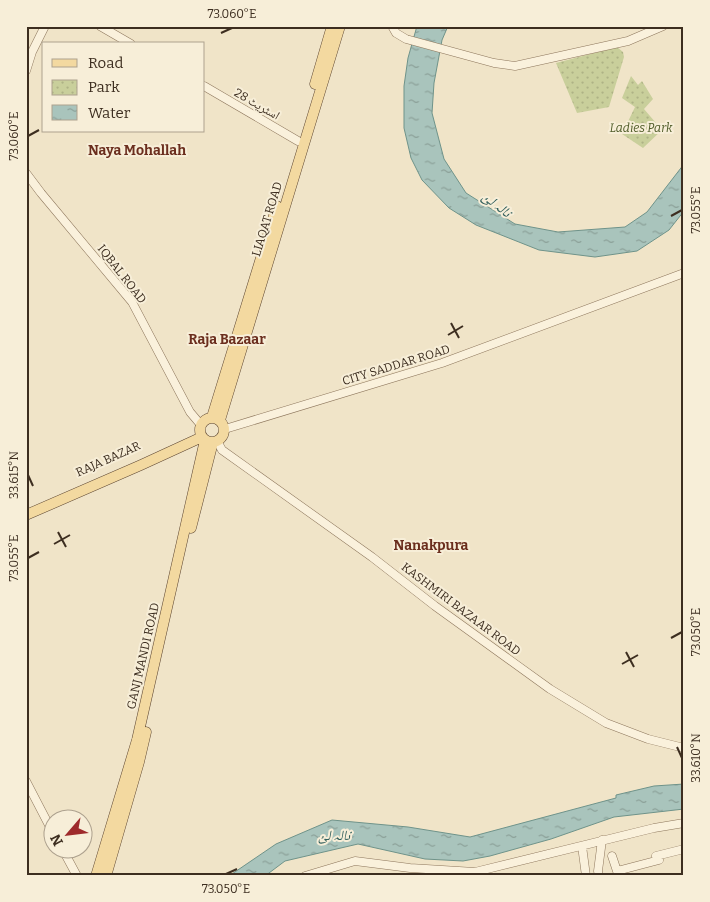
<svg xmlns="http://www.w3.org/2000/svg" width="710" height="902" font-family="Bitter,'Noto Naskh Arabic',serif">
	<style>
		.park { fill: url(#park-dots) }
		.water { fill: url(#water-ripples); stroke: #6f938a }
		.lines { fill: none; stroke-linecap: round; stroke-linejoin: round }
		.minor-casing { stroke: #8d765c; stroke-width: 9 }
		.major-casing { stroke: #5b4430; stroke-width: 11 }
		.minor { stroke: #faf1dc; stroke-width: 8 }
		.major { stroke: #f3d9a0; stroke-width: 10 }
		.ticks { fill: none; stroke: #3d2e20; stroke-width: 2 }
		.labels { text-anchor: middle; stroke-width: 4; stroke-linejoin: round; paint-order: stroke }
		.street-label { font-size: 12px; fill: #3d2e20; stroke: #f7eed8 }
		.park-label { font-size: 12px; font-style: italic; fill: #4d5a26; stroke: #f7eed8 }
		.neighbourhood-label { font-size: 14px; font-weight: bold; fill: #6b2e1e; stroke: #f7eed8 }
		.water-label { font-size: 14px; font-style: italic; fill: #2f5d5a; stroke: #f7eed8 }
		.neatline { fill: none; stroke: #3d2e20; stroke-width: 2 }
		.ticks-label { font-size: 12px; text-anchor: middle; fill: #3d2e20 }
	</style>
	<defs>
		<pattern id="park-dots" width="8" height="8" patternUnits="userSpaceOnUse" patternTransform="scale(1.25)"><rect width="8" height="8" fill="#c9cf9b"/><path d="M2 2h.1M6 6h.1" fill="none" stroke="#aeb285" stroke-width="1.8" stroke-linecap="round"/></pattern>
		<pattern id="water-ripples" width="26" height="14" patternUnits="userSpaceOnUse" patternTransform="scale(1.25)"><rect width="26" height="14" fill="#a9c4bc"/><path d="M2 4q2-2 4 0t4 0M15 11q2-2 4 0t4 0" fill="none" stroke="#8ba098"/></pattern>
	</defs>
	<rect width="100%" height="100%" fill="#f0e4c8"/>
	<!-- park -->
	<path class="park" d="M617,47L623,52L624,57L609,107L577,113L556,63Z
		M631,76L638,85L642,81L653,99L644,109L662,130L643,148L622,134L635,107L622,98Z"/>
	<!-- water -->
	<path class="water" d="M417,26H448L442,40L434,83L432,113L444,159L466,193L515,224L558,232L625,227L647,212L684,164V211L669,230L637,251L595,257L539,250L476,225L449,208L422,180L411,158L404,128V86L408,58Z
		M684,784V809L614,817L551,839L490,856L463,861L425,859L358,844L285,861L265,876H229L276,844L332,820L408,827L470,837L616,798V795L654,786Z"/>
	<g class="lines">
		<defs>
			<path id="minor" d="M100,26L131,44
				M392,26L396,33L406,39L494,63L515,66L628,41L663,26
				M26,71L32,52L45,26
				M204,86L298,141
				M26,173L41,193L132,302L190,412L201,425
				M225,429L442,363L684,273
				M217,441L222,450L372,557L435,606L550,689L606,723L648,739L684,748
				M26,781L52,831
				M582,846L586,876
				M63,850L77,876
				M612,856L618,874
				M656,856L684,849
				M617,871L659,860
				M305,876L355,861L410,868L475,872L654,828L684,823
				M599,876L598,871L602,840"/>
			<path id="major" d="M315,84L332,26
				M212,417L277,206
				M200 430a12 12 0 1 1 24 0a12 12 0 1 1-24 0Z
				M220,420L340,26
				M26,515L141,465L202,437
				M191,528L213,442
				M96,876L137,740L205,440
				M106,876L139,762L146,732"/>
		</defs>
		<!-- minor casing -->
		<use href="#minor" class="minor-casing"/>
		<!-- major casing -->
		<use href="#major" class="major-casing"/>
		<!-- minor -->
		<use href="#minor" class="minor"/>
		<!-- major -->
		<use href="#major" class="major"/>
	</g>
	<!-- ticks -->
	<path class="ticks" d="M221,33L232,28M28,136L39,130M671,216L682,210M451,323L459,338M448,335L463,326M28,475L33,486M58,532L66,547M54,544L70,535M28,558L39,552M671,638L682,632M626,652L634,667M622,664L638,655M677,747L682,758M226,874L237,869"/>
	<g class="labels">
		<!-- street labels -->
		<g class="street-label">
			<text transform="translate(257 104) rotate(30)" y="4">اسٹریٹ 28</text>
			<text transform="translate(267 219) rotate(-73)" y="4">LIAQAT ROAD</text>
			<text transform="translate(122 274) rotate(52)" y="4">IQBAL ROAD</text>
			<text transform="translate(396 365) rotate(-17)" y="4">CITY SADDAR ROAD</text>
			<text transform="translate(108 459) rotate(-24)" y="4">RAJA BAZAR</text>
			<text transform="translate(461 609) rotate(37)" y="4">KASHMIRI BAZAAR ROAD</text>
			<text transform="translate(143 656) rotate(-77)" y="4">GANJ MANDI ROAD</text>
		</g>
		<!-- park labels -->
		<g class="park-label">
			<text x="641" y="132">Ladies Park</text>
		</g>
		<!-- neighbourhood labels -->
		<g class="neighbourhood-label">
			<text x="137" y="155">Naya Mohallah</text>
			<text x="227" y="344">Raja Bazaar</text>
			<text x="431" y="550">Nanakpura</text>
		</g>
		<!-- water labels -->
		<g class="water-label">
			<text transform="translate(497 204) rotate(38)" y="5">نالہ لئ</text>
			<text x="334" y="840">نالہ لئ</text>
		</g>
	</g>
	<!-- border -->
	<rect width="710" height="902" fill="none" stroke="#f7eed8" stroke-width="55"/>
	<!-- legend -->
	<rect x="42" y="42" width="162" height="90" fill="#f7eed8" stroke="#ada18e"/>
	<rect x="52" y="59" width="25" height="8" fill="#f3d9a0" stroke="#ada18e"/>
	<text x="88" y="68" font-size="15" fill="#3d2e20">Road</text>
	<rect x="52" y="80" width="25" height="15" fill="url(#park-dots)" stroke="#ada18e"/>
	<text x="88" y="92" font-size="15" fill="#3d2e20">Park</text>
	<rect x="52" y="105" width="25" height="15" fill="url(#water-ripples)" stroke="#ada18e"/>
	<text x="88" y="118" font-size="15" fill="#3d2e20">Water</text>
	<!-- north arrow -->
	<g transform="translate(68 834) rotate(242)"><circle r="24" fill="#f7eed8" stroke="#ada18e"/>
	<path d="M0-4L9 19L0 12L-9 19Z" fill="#9e2a2b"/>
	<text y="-8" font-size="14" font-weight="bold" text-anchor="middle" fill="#3d2e20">N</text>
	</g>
	<rect x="28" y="28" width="654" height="846" class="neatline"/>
	<g class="ticks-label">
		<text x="232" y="18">73.060°E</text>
		<text transform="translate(14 136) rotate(-90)" y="4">73.060°E</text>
		<text transform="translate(696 210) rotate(-90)" y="4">73.055°E</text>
		<text transform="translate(14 475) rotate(-90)" y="4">33.615°N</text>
		<text transform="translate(14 558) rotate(-90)" y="4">73.055°E</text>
		<text transform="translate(696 632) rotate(-90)" y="4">73.050°E</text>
		<text transform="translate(696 758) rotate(-90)" y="4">33.610°N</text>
		<text x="226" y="893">73.050°E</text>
	</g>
</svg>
